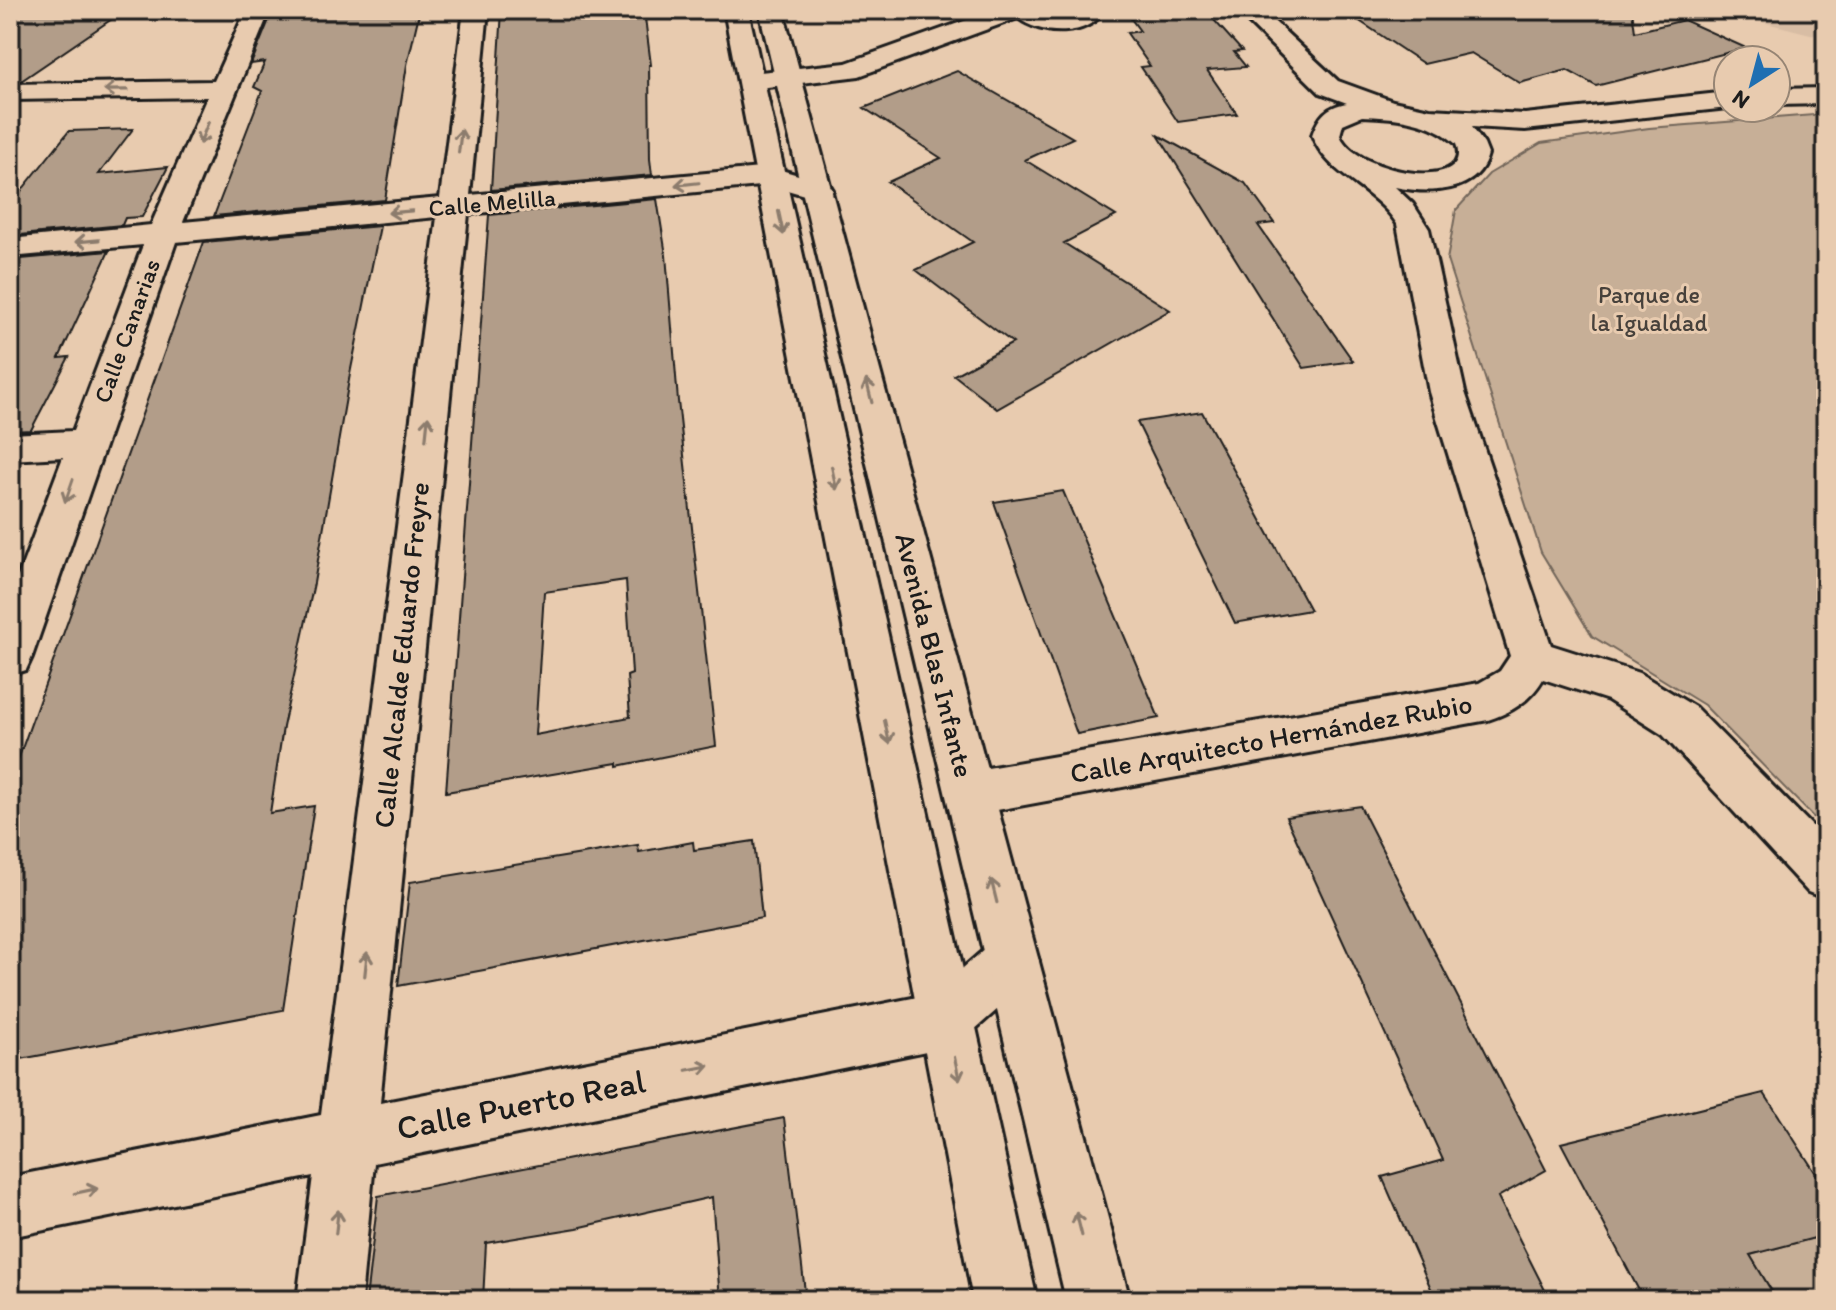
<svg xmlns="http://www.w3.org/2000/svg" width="1836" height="1310" font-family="Itim,sans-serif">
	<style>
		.built { fill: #d8bda4 }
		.green { fill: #c7af97; stroke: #72665a; stroke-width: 2 }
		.building { fill: #b29d89; stroke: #1c1c1c; stroke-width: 2; fill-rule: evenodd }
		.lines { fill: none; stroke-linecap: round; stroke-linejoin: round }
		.street-casing { stroke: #1c1c1c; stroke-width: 6 }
		.secondary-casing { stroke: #1c1c1c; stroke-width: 6 }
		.primary-casing { stroke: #1c1c1c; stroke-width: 6 }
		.street { fill: #e8cbaf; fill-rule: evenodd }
		.secondary { fill: #e8cbaf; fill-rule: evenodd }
		.primary { fill: #e8cbaf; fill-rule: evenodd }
		.oneway { stroke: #8c7c6d }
		.labels { text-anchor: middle; stroke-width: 6; stroke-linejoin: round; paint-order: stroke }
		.far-street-label { font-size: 24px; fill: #1c1c1c; stroke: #e8cbaf }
		.far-park-label { font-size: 24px; fill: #47413b; stroke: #e8cbaf }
		.street-label { font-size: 28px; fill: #1c1c1c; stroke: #e8cbaf }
		.near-street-label { font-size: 34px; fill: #1c1c1c; stroke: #e8cbaf }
	</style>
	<rect width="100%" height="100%" fill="#e8cbaf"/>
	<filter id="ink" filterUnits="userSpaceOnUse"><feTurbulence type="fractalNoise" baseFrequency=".0125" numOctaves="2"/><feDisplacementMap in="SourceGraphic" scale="16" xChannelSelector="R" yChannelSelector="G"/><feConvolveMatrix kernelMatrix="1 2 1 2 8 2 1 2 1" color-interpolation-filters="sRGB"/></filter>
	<g filter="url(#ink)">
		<!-- built -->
		<path class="built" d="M1716,10H1826V38L1715,10Z"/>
		<!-- green -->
		<path class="green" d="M1826,114V830L1704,705L1592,636L1541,552L1447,260L1456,210L1489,174L1541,143L1649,128Z
			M1826,1235V1300H1777L1750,1255Z"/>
		<!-- building -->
		<path class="building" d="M10,10H125L21,81H10Z
			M273,10H420L407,65L385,200L214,216L262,91L254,87L265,62L251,64Z
			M502,10H644L651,65H649L650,159L652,175L491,190Z
			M1188,10H1205L1242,51L1234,52L1246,67L1207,70L1237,114L1178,122L1141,67L1150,66L1127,33L1140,31L1129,16Z
			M1343,10H1632L1635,32L1684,20L1746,48L1596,86L1567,70L1520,83L1471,53L1424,64Z
			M957,71L1073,138L1025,160L1116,216L1064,243L1170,310L997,409L954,375L1013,343L916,270L973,242L888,182L941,158L864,108Z
			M133,129L99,174L168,167L142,217L125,218L122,225L10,236V205L69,131Z
			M1158,135L1245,183L1274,223L1258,225L1353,361L1304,368Z
			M657,199L666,255L678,401L716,746L618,766V763L446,792L489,215ZM626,580L632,674L627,676L630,717L535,735L544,592Z
			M380,226L350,374L314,583L283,727L270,813L314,806L283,1010L10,1061V782L204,242Z
			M109,251L59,358L69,357L31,430L10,431V260Z
			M1202,412L1310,610L1235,623L1137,422Z
			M1063,491L1159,718L1077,734L994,502Z
			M1360,806L1546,1170L1498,1197L1550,1300H1436L1382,1177L1443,1160L1286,817Z
			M754,841L762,918L398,986L410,882L638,845L639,852L693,842L694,850Z
			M1764,1093L1826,1189V1235L1750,1255L1777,1300H1644L1561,1143Z
			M784,1118L806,1300H720L712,1197L577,1228L486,1243L483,1300H366L378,1196Z"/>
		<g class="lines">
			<defs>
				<path id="street" d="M246,10H270L183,222L440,198L464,10H488L470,195L771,167L829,184L833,190L829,196L818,199L770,185L468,214L380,1103L933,994L993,942L1012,935L1031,942L1039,961L1031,980L965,1038L946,1047L374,1163L361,1300H297L313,1176L10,1237V1177L321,1115L437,217L176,242L32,657L26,670L10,675V598L63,457L10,460V434L73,431L143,245L10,257V239L151,225L207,97L10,100V84L214,81Z"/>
				<path id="secondary" d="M995,10H1038L1056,17L1068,16L1080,10H1104C1089,38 1041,36 1018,18L859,76L751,89L742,87L738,81L742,75L751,73L846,63Z
					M1236,10H1262L1338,81L1393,101L1430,109L1525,114L1728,92V108L1525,130L1472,127L1484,144L1488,154C1478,194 1429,194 1395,187L1413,204L1429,229L1465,392L1551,645L1639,673L1695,707L1826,840V899L1808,892L1663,735L1608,700L1543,679C1530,701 1512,712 1488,720L970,815L953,808L946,793L953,778L970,771L1479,683L1500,671L1510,656L1429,392L1397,224C1376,189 1326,175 1312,135C1319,116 1326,107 1347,103L1320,93ZM1362,116C1394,117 1432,120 1456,144C1475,193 1355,174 1340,135L1343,124Z
					M1826,88V104L1776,105V89Z"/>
				<path id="primary" d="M724,10H748L1037,1300H973Z
					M759,10H783L1130,1300H1066Z"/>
			</defs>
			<!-- street casing -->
			<use href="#street" class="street-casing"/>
			<!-- secondary casing -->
			<use href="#secondary" class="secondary-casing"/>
			<!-- primary casing -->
			<use href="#primary" class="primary-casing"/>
			<!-- street -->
			<use href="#street" class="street"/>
			<!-- secondary -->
			<use href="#secondary" class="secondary"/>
			<!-- primary -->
			<use href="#primary" class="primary"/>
		</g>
		<!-- one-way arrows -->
		<defs><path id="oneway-shaft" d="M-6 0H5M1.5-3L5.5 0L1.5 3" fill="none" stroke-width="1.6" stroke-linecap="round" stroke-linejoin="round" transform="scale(2)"/></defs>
		<g class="oneway">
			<use href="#oneway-shaft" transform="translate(116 90) rotate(179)"/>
			<use href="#oneway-shaft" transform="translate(204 133) rotate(112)"/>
			<use href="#oneway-shaft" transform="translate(460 141) rotate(-83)"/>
			<use href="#oneway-shaft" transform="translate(687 184) rotate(174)"/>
			<use href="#oneway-shaft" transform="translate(400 212) rotate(175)"/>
			<use href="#oneway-shaft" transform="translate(781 223) rotate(78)"/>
			<use href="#oneway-shaft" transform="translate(87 241) rotate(175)"/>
			<use href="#oneway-shaft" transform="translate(869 391) rotate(-104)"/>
			<use href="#oneway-shaft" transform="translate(427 428) rotate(-84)"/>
			<use href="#oneway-shaft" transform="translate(834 478) rotate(78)"/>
			<use href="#oneway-shaft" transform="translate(69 491) rotate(109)"/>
			<use href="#oneway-shaft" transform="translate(887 732) rotate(78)"/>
			<use href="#oneway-shaft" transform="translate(994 891) rotate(-104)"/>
			<use href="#oneway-shaft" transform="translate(366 964) rotate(-84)"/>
			<use href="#oneway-shaft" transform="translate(698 1068) rotate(-11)"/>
			<use href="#oneway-shaft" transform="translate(957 1069) rotate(78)"/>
			<use href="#oneway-shaft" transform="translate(86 1191) rotate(-12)"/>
			<use href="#oneway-shaft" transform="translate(337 1222) rotate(-84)"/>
			<use href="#oneway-shaft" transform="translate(1079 1224) rotate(-104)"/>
		</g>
	</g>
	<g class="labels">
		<!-- far-street labels -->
		<g class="far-street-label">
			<text transform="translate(492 203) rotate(-5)" y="8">Calle Melilla</text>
			<text transform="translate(127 331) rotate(-70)" y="8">Calle Canarias</text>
		</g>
		<!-- far-park labels -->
		<g class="far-park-label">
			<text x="1649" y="303">Parque de<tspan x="1649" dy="28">la Igualdad</tspan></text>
		</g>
		<!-- street labels -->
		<g class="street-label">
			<text transform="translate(401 655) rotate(-84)" y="10">Calle Alcalde Eduardo Freyre</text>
			<text transform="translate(935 655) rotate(76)" y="10">Avenida Blas Infante</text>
			<text transform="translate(1271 738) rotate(-10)" y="10">Calle Arquitecto Hernández Rubio</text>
		</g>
		<!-- near-street labels -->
		<g class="near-street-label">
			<text transform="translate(521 1104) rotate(-11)" y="12">Calle Puerto Real</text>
		</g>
	</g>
	<!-- margin -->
	<rect width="1836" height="1310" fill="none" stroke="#e8cbaf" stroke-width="40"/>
	<rect x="20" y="20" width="1796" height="1270" fill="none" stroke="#1c1c1c" stroke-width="3" filter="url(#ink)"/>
	<!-- north arrow -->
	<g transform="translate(1752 84) rotate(216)"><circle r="38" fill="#e8cbaf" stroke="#968574" stroke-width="2"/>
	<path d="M0-6L14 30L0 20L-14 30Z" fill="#1f6fb2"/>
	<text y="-12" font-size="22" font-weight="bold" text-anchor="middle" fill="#1c1c1c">N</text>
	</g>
</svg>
